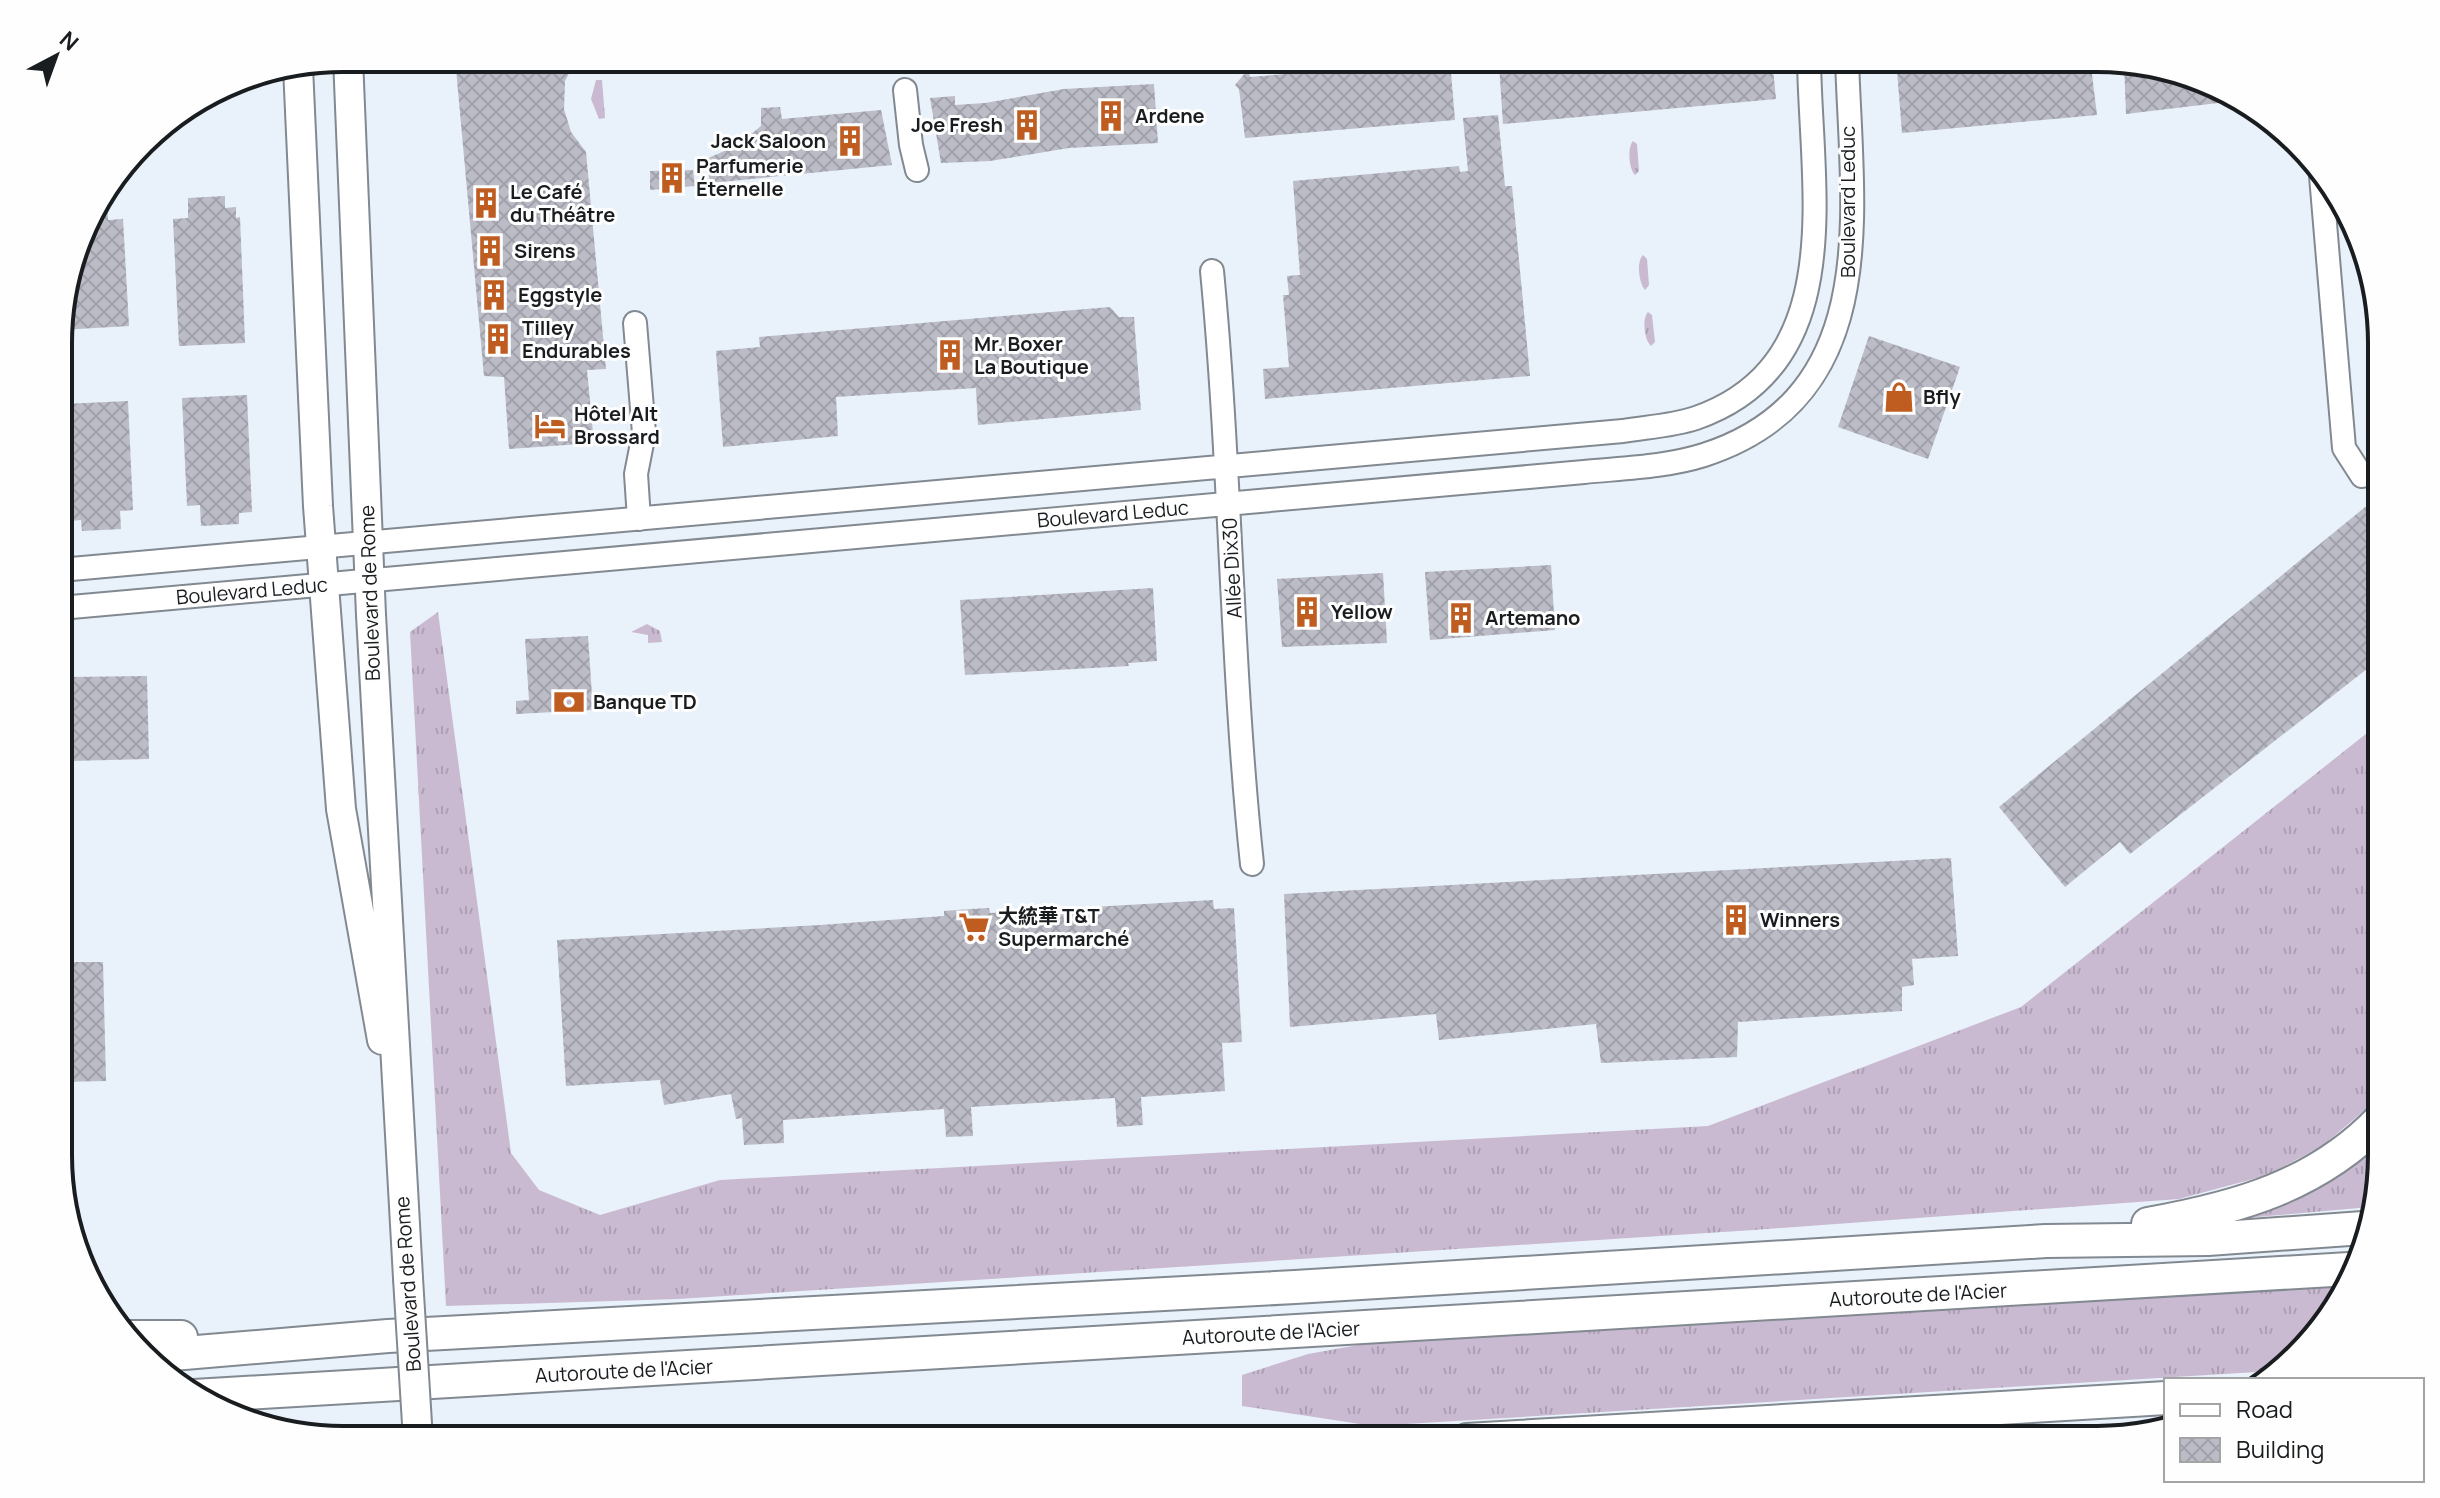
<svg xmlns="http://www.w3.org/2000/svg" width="2440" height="1498" font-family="Manrope,'Noto Sans SC',sans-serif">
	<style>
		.grass { fill: url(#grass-tufts) }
		.building { fill: url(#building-cross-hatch) }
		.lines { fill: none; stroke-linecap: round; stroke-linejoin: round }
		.minor-casing { stroke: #828990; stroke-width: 26 }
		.major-casing { stroke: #828990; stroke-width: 32 }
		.highway-casing { stroke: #828990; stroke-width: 36 }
		.minor { stroke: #fff; stroke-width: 22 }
		.major { stroke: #fff; stroke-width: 28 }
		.highway { stroke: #fff; stroke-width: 32 }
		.major-bridge-casing { stroke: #828990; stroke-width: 32; stroke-linecap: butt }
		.major-bridge { stroke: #fff; stroke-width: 28 }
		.labels { text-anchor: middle; stroke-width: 6; stroke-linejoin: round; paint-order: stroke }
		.poi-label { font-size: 20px; font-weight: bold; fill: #1a1d20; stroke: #fdfefd; text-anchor: start }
		.street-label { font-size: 20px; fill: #1a1d20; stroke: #fdfefd }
		.rim { fill: none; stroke: #1a1d20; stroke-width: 4 }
	</style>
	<defs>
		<pattern id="grass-tufts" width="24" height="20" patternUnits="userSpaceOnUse" patternTransform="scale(2)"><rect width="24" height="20" fill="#c9bad1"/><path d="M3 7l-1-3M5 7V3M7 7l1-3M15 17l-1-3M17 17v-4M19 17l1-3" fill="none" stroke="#ac9fb3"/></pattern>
		<pattern id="building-cross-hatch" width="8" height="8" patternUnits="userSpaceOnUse" patternTransform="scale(2)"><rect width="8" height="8" fill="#bbbcc6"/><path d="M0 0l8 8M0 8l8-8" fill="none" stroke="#a0a1aa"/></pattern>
	</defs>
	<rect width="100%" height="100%" fill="#e9f1fa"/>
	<!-- grass -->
	<path class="grass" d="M596,80H602L605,118L599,119L591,99Z
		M1633,141L1637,144L1639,171L1635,175C1629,169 1627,148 1633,141Z
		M1643,255L1647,259L1649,285L1645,290C1639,283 1636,262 1643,255Z
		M1648,312L1652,315L1655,342L1651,346C1644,340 1642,318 1648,312Z
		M438,612L511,1153L539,1190L600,1215L720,1180L1708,1126L2021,1007L2381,722V1091L2371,1105L2322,1146L2268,1175L2179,1199L1754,1230L678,1299L446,1306L410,632Z
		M647,624L660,631L662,642L648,643V635L631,632Z
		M2381,1139V1173L2370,1207L2246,1218V1210Z
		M2343,1286L2334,1313L2273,1371L1373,1426L1242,1406V1375L1308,1354L1386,1340Z"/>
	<!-- building -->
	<path class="building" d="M455,58H577L565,81L564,109L571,132L586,152L606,369L587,370L594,443L509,449L504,377L484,376Z
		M760,58H789V60L763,63Z
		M1359,58H1383V67L1450,61L1455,120L1245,138L1239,89L1235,85L1245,73L1249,72L1250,77L1344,69V59Z
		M1485,58H1772L1776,99L1503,124L1499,64Z
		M1896,58H2090L2097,115L1902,133Z
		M2124,62L2171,68L2243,100L2126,114Z
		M1154,84L1158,143L1069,148L990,161L941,163L930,98L955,96V105L985,103L1064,89Z
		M780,107L782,119L881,110L892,165L710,183L706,159L738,145L761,126V108Z
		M1498,115L1505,186H1512L1530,376L1265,399L1263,369L1289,367L1283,295H1289L1287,276L1300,275L1293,181L1459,166L1460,172L1468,171L1463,118Z
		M693,170L695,186L650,190V171Z
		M225,196V208L236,207V218L240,217L245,343L179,346L173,219L188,218V198Z
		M99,202H107L108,220L123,219L129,326L61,330L60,306L88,216Z
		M1110,307L1119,317H1134L1141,410L978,425L976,388L836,397L838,436L723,447L716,351L760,347L759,337Z
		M1869,336L1960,367L1928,459L1838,427Z
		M247,395L252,512L239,513V524L201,526L200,505L187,506L182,398Z
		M128,401L133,510L120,511L121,529L82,531L81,520L70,521L64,404Z
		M2381,494V658L2130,854L2120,842L2065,887L1999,807Z
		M1551,565L1555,630L1430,640L1425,572Z
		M1383,573L1387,643L1282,647L1277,579Z
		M1153,588L1157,661L1128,663L1129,666L965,675L960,600Z
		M588,636L593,710L516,714V701L529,700L525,639Z
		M147,676L149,759L71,761L70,677Z
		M1951,858L1958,956L1912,959L1914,985L1902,987V1011L1738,1022L1737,1057L1601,1063L1596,1024L1439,1040L1436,1014L1290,1027L1284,894Z
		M1213,900L1214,909L1234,908L1242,1042L1222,1043L1225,1091L1141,1097L1143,1125L1117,1127L1115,1098L971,1107L973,1136L946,1137L944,1109L783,1120L784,1143L744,1145L742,1118L736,1119L731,1094L664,1105L660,1080L566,1086L557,940L820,925L944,916V911L971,909L989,908L990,913Z
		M60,962H103L106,1081L60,1082Z
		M60,1125H63L64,1157H60Z"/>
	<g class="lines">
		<defs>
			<path id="minor" d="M905,90L911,145L917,170
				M2321,176L2344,448L2362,476
				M1212,271C1231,468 1231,667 1252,864
				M635,323L644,433L636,474L639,519
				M60,570L1623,431C1647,427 1672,426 1696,418C1851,364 1810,185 1809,58
				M60,608L1584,472C1624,468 1666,467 1704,455C1886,396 1851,207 1847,58"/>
			<path id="major" d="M348,58L371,615L408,1278
				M298,67L318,506L341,809L382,1040"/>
			<path id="highway" d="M2148,1224C2237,1208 2317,1186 2381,1119
				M130,1337H181
				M149,1356L388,1336L1295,1287L2046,1241L2208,1239L2363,1228
				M194,1396L2349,1269
				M1467,1440L2166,1398"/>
		</defs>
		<!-- minor casing -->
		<use href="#minor" class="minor-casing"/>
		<!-- major casing -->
		<use href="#major" class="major-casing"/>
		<!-- highway casing -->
		<use href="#highway" class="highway-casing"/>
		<!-- minor -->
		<use href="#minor" class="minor"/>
		<!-- major -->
		<use href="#major" class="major"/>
		<!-- highway -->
		<use href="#highway" class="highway"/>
		<defs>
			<path id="major-bridge" d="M408,1278L418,1440"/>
		</defs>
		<!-- major-bridge casing -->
		<use href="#major-bridge" class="major-bridge-casing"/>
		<!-- major-bridge -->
		<use href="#major-bridge" class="major-bridge"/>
	</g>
	<!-- icons -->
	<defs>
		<symbol id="building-bare" viewBox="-9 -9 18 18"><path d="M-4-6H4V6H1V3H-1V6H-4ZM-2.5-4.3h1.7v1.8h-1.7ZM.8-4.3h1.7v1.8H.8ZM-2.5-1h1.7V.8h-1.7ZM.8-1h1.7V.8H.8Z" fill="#bf5d20" stroke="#fdfefd" stroke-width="2.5" paint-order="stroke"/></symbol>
		<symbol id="shop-bare" viewBox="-9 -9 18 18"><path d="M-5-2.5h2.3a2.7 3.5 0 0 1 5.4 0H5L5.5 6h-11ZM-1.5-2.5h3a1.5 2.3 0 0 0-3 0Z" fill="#bf5d20" stroke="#fdfefd" stroke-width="2.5" paint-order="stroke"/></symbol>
		<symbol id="hotel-bare" viewBox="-9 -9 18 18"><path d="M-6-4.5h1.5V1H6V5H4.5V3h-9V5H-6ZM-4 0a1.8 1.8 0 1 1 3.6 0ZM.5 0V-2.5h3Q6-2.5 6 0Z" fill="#bf5d20" stroke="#fdfefd" stroke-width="2.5" paint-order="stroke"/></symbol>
		<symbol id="bank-bare" viewBox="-9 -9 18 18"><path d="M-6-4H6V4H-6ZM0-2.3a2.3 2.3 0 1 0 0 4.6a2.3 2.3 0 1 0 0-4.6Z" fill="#bf5d20" stroke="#fdfefd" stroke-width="2.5" paint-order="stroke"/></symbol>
		<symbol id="supermarket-bare" viewBox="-9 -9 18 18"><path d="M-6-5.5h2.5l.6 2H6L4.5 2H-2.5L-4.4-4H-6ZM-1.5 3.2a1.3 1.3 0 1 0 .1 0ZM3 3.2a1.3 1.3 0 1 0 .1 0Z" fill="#bf5d20" stroke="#fdfefd" stroke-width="2.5" paint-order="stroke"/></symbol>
	</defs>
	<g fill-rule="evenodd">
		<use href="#building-bare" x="1089" y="94" width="44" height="44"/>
		<use href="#building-bare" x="1005" y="103" width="44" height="44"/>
		<use href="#building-bare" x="828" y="119" width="44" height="44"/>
		<use href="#building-bare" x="650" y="156" width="44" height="44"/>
		<use href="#building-bare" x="464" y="181" width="44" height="44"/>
		<use href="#building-bare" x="468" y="229" width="44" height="44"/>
		<use href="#building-bare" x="472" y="273" width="44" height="44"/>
		<use href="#building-bare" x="476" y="317" width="44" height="44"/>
		<use href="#building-bare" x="928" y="333" width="44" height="44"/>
		<use href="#shop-bare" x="1877" y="375" width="44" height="44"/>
		<use href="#hotel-bare" x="528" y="404" width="44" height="44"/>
		<use href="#building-bare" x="1285" y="590" width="44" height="44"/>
		<use href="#building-bare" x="1439" y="596" width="44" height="44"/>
		<use href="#bank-bare" x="547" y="680" width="44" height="44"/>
		<use href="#building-bare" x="1714" y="898" width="44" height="44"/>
		<use href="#supermarket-bare" x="952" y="905" width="44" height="44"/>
	</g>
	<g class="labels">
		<!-- poi labels -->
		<g class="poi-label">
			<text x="1135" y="123">Ardene</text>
			<text x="1003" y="132" text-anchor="end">Joe Fresh</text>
			<text x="826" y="148" text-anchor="end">Jack Saloon</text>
			<text x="696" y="173">Parfumerie<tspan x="696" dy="23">Éternelle</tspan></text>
			<text x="510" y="199">Le Café<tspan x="510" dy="23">du Théâtre</tspan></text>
			<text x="514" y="258">Sirens</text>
			<text x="518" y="302">Eggstyle</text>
			<text x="522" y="335">Tilley<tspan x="522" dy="23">Endurables</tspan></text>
			<text x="974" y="351">Mr. Boxer<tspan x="974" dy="23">La Boutique</tspan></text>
			<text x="1923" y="404">Bfly</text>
			<text x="574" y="421">Hôtel Alt<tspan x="574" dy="23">Brossard</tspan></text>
			<text x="1331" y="619">Yellow</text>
			<text x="1485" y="625">Artemano</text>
			<text x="593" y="709">Banque TD</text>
			<text x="998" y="923">大統華 T&amp;T<tspan x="998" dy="23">Supermarché</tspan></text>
			<text x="1760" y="927">Winners</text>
		</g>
		<!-- street labels -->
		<g class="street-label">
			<text transform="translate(1848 202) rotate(-90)" y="7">Boulevard Leduc</text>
			<text transform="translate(1113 514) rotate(-5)" y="7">Boulevard Leduc</text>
			<text transform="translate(1232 568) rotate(-93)" y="7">Allée Dix30</text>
			<text transform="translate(252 591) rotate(-5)" y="7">Boulevard Leduc</text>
			<text transform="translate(370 593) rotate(-92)" y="7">Boulevard de Rome</text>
			<text transform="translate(408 1284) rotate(-94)" y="7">Boulevard de Rome</text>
			<text transform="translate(1918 1295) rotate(-3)" y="7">Autoroute de l'Acier</text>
			<text transform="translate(1271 1333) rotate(-3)" y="7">Autoroute de l'Acier</text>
			<text transform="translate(624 1371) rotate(-3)" y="7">Autoroute de l'Acier</text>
		</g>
	</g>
	<!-- crop -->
	<path d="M0 0H2440V1498H0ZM343 72H2097A271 271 0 0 1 2368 343V1155A271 271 0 0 1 2097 1426H343A271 271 0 0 1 72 1155V343A271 271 0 0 1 343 72Z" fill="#fdfefd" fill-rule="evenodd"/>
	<path class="rim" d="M343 72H2097A271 271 0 0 1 2368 343V1155A271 271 0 0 1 2097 1426H343A271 271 0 0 1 72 1155V343A271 271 0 0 1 343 72Z"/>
	<!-- legend -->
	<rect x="2164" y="1378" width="260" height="104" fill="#fdfefd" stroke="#a2a4a5" stroke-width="2"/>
	<rect x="2180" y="1404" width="40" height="12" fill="#ffffff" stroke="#a2a4a5" stroke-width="2"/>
	<text x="2236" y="1418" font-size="24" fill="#1a1d20">Road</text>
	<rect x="2180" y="1438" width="40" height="24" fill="url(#building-cross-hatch)" stroke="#a2a4a5" stroke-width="2"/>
	<text x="2236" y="1458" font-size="24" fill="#1a1d20">Building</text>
	<!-- north arrow -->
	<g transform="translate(56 56) rotate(41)" stroke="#fdfefd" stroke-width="6" paint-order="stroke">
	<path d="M0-6L14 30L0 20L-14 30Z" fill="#1a1d20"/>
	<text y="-12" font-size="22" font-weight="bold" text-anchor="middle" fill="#1a1d20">N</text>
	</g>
</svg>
